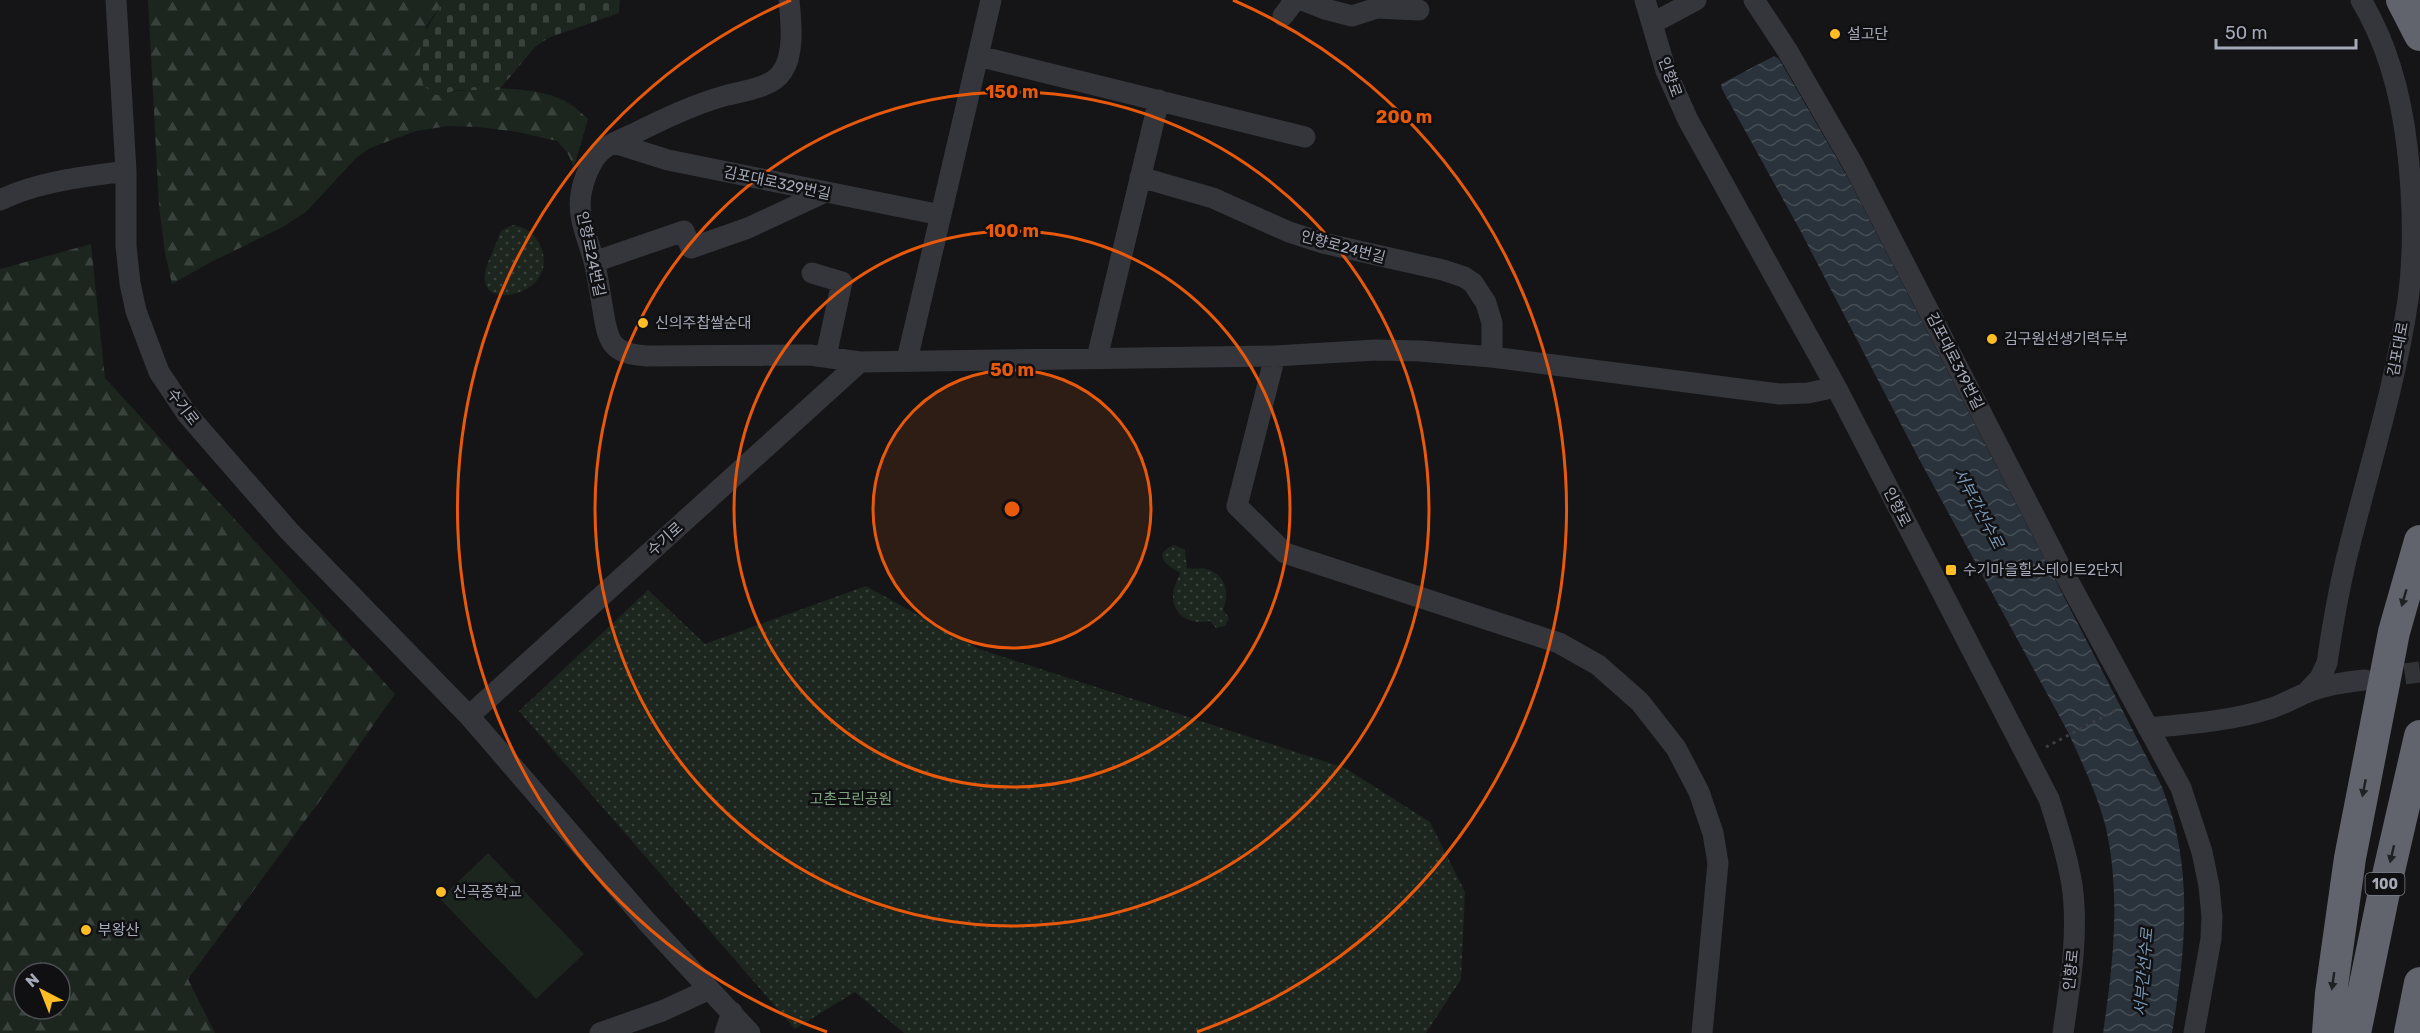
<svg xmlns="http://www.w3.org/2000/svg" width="2420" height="1033" font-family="Rubik,'Noto Sans KR',sans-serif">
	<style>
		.green { fill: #1c251e }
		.forest { fill: url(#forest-firs); fill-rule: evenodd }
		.cemetery { fill: url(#cemetery-stones) }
		.park { fill: url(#park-dots) }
		.water { fill: url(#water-waves) }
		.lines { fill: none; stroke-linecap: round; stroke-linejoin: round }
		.minor-tunnel { stroke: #323337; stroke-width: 21; stroke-dasharray: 21 10; stroke-linecap: butt }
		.path { stroke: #3b3d43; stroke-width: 3; stroke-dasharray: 3 4.5; stroke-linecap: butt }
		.minor { stroke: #35363c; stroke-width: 21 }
		.highway { stroke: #61646d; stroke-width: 32 }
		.oneway { fill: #202124 }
		.ring { fill: none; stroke: #e8590c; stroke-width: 3 }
		.poi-dot { fill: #febc25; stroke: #101012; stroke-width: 2 }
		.labels { text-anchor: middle; stroke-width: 5; stroke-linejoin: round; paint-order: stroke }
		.shield { fill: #101012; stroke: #787c86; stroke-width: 1.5 }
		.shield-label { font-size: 14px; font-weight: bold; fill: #a5aab8 }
		.poi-label { font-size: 15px; fill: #a5aab8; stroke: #101012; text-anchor: start }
		.street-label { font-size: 15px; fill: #a5aab8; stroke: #101012 }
		.park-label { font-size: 15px; fill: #7ba47f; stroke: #101012 }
		.water-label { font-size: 16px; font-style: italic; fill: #7a98b5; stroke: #101012 }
		.centre { fill: #e8590c; stroke: #101012; stroke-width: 3 }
		.ring-label { font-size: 18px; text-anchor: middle; font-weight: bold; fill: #e8590c; stroke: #101012; stroke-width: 5; stroke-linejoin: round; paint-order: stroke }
	</style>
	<defs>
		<pattern id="forest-firs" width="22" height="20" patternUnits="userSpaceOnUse" patternTransform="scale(1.5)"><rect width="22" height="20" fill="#1c251e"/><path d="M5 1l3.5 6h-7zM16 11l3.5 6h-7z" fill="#3a423d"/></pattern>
		<pattern id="cemetery-stones" width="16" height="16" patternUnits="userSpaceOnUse" patternTransform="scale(1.5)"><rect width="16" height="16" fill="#1c251e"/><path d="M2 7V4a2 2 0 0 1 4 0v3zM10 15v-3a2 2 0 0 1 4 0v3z" fill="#3a423d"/></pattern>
		<pattern id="park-dots" width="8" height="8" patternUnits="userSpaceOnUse" patternTransform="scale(1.5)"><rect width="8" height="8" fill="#1c251e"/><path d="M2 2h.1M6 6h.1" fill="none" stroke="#3a423d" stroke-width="1.8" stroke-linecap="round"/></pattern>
		<pattern id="water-waves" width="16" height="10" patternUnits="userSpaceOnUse" patternTransform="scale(1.5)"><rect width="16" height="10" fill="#2a333b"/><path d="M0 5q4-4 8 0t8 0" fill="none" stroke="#464e55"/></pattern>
	</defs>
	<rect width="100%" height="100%" fill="#151517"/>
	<!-- green -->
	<path class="green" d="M488,853L584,954L536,999L440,899Z"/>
	<!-- forest -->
	<path class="forest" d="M148,0H445L426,26L436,95C472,87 537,83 570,104C577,108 582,114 588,119L574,167L567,152L557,141L518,132L478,127L448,126L416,131L370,148L355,159L308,210L283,227L211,262L172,284L165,253L159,206Z
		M91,244L105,378L395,694L327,791L188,979L215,1033H0V269ZM24,973H60V1009H24Z"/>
	<!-- cemetery -->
	<path class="cemetery" d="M445,0H620L619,13L548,38L535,47L499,90H460L436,95L423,85C415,43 422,34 445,0Z"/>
	<!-- park -->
	<path class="park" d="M513,225C524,226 534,233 539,243C565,294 478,314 485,274C487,261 495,248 499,235L502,230Z
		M1174,545L1185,550L1187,568C1194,570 1200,567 1207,569C1226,575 1230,593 1223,610L1229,618L1225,626L1216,628L1210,621C1192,625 1173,617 1173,596C1173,587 1178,580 1180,573C1168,566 1150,555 1174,545Z
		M866,586L979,649L1345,768L1430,822L1465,892L1461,979L1426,1033H904L855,992L795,1029L519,711L648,590L705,644Z"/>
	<!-- water -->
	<path class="water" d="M1774,56L1779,59L1847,176L2162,787C2167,801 2173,816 2176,831C2191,897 2183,967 2172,1033H2103C2113,965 2121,896 2106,828C2098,796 2083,765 2069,734L1919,459L1801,232L1722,89L1721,84Z"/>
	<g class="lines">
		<!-- minor-tunnel -->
		<path class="minor-tunnel" d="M2374,678L2420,672"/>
		<!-- path -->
		<path class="path" d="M2046,747L2118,709"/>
		<!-- minor -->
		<path class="minor" d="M116,0L126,171V246L130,283L136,311L159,372L187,414L289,531L469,716L648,923L750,1033
			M789,0C791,21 795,54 782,72C772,88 742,91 724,96C692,105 662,120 631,135C621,140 608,144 600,152C590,162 583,181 581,194C577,217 588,239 594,261C598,277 600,294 603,310C608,343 612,354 647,356L810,355L860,362L1275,356L1376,350L1420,351L1492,357L1780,394L1808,393L1836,387
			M1302,0L1325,9L1352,16L1377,8L1419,10
			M1645,0L1666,71L1688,120L1836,387L2049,799C2058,827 2067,855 2072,885C2079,934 2070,984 2063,1033
			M1754,0L1787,50L1854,166L2058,562L2181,788L2202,852L2209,886L2212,917L2211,939L2194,1033
			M1283,16L1295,0
			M1653,23L1696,0
			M978,56L1305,137
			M614,143L668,160L941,215
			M1140,177L1213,198L1289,232L1323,243L1443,270L1464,277L1473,283L1486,303L1492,323V357
			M0,200C39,181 83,177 126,171
			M594,262L684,231L691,248L748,228L823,193
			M812,273L842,282L826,356
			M1275,356L1237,506L1285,553L1559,643L1598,665L1640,702L1676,748L1699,792L1713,833L1718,863L1702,1033
			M1097,358L1159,100
			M907,360L991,0
			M2306,693L2320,678L2327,663C2332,628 2338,594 2346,560C2367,474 2395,388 2408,300C2415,249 2413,197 2407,146C2401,95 2388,45 2361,0
			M469,716L860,362
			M2148,728C2189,724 2232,721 2272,708C2284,704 2294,698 2306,693C2324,685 2345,682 2365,680
			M600,1033L662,1011L710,989
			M725,1033L732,1012"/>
		<!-- highway -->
		<path class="highway" d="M2402,0L2420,35
			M2328,1033L2331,993L2350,858L2394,632L2420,541
			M2355,1033L2383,897L2420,736
			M2410,1033L2420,983"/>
	</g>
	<!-- one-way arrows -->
	<defs><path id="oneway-solid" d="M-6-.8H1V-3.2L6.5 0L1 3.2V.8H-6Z" transform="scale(1.5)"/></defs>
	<g class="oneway">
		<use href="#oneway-solid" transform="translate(2404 598) rotate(106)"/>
		<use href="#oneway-solid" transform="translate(2364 788) rotate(101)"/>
		<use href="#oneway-solid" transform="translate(2392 854) rotate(103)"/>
		<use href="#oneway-solid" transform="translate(2333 981) rotate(98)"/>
	</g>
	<!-- distance rings -->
	<circle cx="1012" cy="509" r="139" fill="#e8590c" fill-opacity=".12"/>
	<g class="ring">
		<circle cx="1012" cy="509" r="139"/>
		<circle cx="1012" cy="509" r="278"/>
		<circle cx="1012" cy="509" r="417"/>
		<path d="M827 1032A555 555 0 0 1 791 0M1233 0A555 555 0 0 1 1197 1032"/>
	</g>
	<!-- markers -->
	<g class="poi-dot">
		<circle cx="1835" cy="34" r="6"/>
		<circle cx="643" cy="323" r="6"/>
		<circle cx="1992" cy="339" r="6"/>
		<rect x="1945" y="564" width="12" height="12" rx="3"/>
		<circle cx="441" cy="892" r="6"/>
		<circle cx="86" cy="930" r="6"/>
	</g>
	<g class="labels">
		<!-- shield labels -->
		<rect class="shield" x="2365.5" y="873" width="39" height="22" rx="4.5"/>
		<g class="shield-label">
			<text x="2385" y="889">100</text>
		</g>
		<!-- poi labels -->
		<g class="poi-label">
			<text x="1847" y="39">설고단</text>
			<text x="655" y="328">신의주찹쌀순대</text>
			<text x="2004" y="344">김구원선생기력두부</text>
			<text x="1963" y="575">수기마을힐스테이트2단지</text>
			<text x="453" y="897">신곡중학교</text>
			<text x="98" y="935">부왕산</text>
		</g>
		<!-- street labels -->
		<g class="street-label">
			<text transform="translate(1670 77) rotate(70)" y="5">인향로</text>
			<text transform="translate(777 183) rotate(12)" y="5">김포대로329번길</text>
			<text transform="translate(1343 247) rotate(15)" y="5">인향로24번길</text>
			<text transform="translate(591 254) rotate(78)" y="5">인향로24번길</text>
			<text transform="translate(2398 349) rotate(-79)" y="5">김포대로</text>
			<text transform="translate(1955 361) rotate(63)" y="5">김포대로319번길</text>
			<text transform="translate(183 407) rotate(53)" y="5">수기로</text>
			<text transform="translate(1897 507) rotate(63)" y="5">인향로</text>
			<text transform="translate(665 539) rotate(-42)" y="5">수기로</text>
			<text transform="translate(2071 970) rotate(-84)" y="5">인향로</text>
		</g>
		<!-- park labels -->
		<g class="park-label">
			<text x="851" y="804">고촌근린공원</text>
		</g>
		<!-- water labels -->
		<g class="water-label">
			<text transform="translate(1979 508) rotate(62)" y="6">서부간선수로</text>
			<text transform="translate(2143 972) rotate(-85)" y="6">서부간선수로</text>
		</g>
	</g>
	<circle cx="1012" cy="509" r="9" class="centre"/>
	<g class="ring-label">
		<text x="1012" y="98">150 m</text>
		<text x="1404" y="123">200 m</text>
		<text x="1012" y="237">100 m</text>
		<text x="1012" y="376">50 m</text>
	</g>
	<!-- north arrow -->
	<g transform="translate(42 991) rotate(318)"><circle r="28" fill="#101012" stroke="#4c4e54" stroke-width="1.5"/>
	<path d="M0-4.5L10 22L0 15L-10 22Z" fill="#febc25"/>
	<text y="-9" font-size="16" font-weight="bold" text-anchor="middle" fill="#a5aab8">N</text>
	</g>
	<!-- scale -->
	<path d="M2216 39v9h140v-9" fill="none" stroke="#a5aab8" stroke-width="3"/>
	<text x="2225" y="39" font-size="18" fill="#a5aab8" stroke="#101012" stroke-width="4.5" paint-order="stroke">50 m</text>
</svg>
